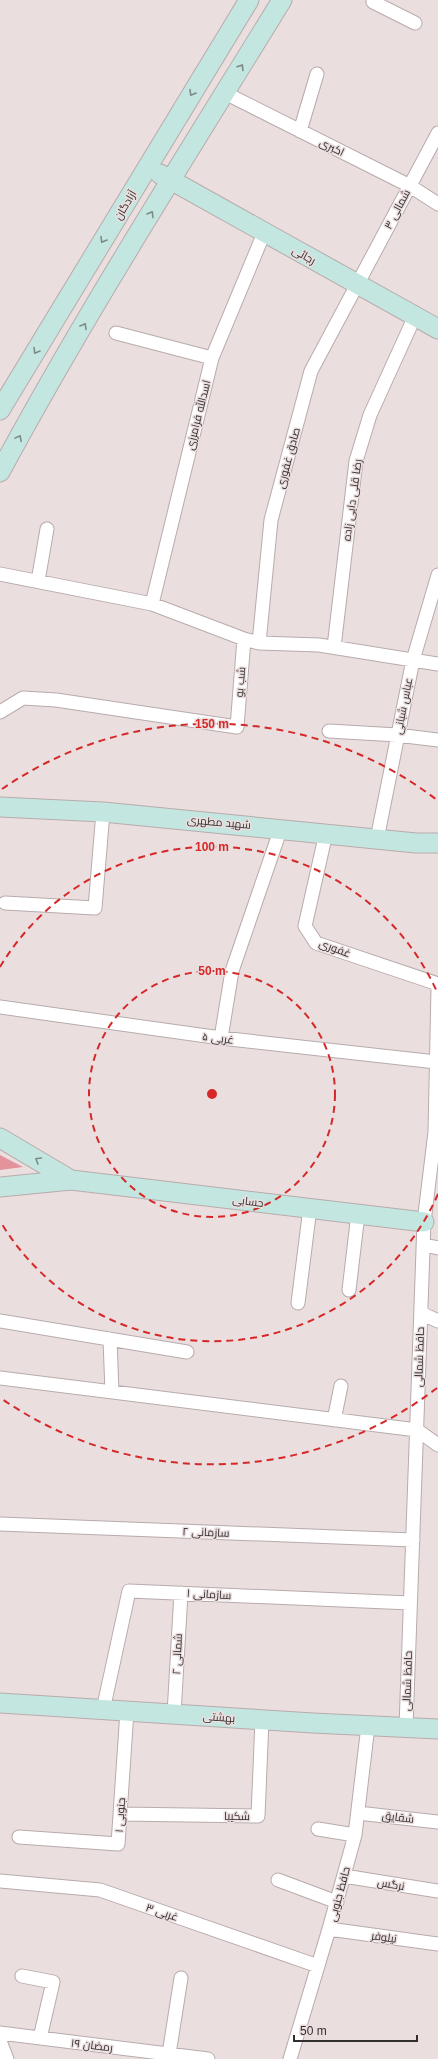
<svg xmlns="http://www.w3.org/2000/svg" width="438" height="2059" font-family="Arial,Cairo,sans-serif">
	<style>
		.forest { fill: #e4939c }
		.lines { fill: none; stroke-linecap: round; stroke-linejoin: round }
		.street-casing { stroke: #b8abac; stroke-width: 15 }
		.secondary-casing { stroke: #b8abac; stroke-width: 21 }
		.street { stroke: #fff; stroke-width: 13 }
		.secondary { stroke: #c4e6e0; stroke-width: 19 }
		.oneway { stroke: #7c8a87 }
		.ring { fill: none; stroke: #d62828; stroke-width: 2; stroke-dasharray: 7 5 }
		.labels { text-anchor: middle; stroke-width: 3; stroke-linejoin: round; paint-order: stroke }
		.street-label { font-size: 11px; fill: #332e2e; stroke: #ebdedf }
		.centre { fill: #d62828; stroke: #ebdedf; stroke-width: 2 }
		.ring-label { font-size: 12px; text-anchor: middle; font-weight: bold; fill: #d62828; stroke: #ebdedf; stroke-width: 3; stroke-linejoin: round; paint-order: stroke }
	</style>
	<rect width="100%" height="100%" fill="#ebdedf"/>
	<!-- forest -->
	<path class="forest" d="M0,1155L23,1167L0,1170Z"/>
	<g class="lines">
		<defs>
			<path id="street" d="M374,0L373,2L415,23
				M225,93L410,186L438,204
				M300,131L317,74
				M116,333L212,358
				M0,574L152,604L244,639
				M38,581L47,529
				M152,604L212,358L264,233
				M259,643L271,520L311,371L438,133
				M334,647L356,461L370,415L415,316
				M0,712L23,698L56,700L237,727L244,639L259,643L319,645L438,664
				M329,731L397,735L438,740
				M326,833L305,926L316,943L438,984
				M377,839L413,660L438,575
				M5,903L95,908L103,812
				M0,1007L221,1038L436,1062
				M221,1038L232,971L281,828
				M424,1245L438,1248
				M349,1290L358,1214
				M298,1303L310,1208
				M421,1313L438,1321
				M0,1321L187,1352
				M110,1339L112,1392
				M0,1378L417,1430L438,1445
				M334,1420L341,1386
				M0,1524L413,1540
				M103,1710L129,1591L410,1603
				M174,1714L181,1593
				M406,1727L424,1222L435,1132L438,988
				M358,1813L438,1822
				M120,1814L258,1816L262,1720
				M318,1829L355,1835
				M19,1837L118,1844L127,1711
				M344,1876L438,1891
				M278,1880L337,1902
				M0,1881L100,1890L318,1966
				M329,1929L438,1944
				M22,1976L53,1982L40,2038
				M0,2033L208,2059
				M0,2041L7,2059
				M169,2054L181,1978
				M290,2059L329,1929L355,1835L368,1726"/>
			<path id="secondary" d="M160,174L438,329
				M0,410L249,0
				M0,472C87,311 186,156 282,0
				M0,807L103,812L416,843H438
				M0,1138L71,1180
				M0,1187L71,1180L424,1222
				M0,1703L313,1723L438,1729"/>
		</defs>
		<!-- street casing -->
		<use href="#street" class="street-casing"/>
		<!-- secondary casing -->
		<use href="#secondary" class="secondary-casing"/>
		<!-- street -->
		<use href="#street" class="street"/>
		<!-- secondary -->
		<use href="#secondary" class="secondary"/>
	</g>
	<!-- one-way arrows -->
	<defs><path id="oneway-chevron" d="M-2-3.5L2.5 0L-2 3.5" fill="none" stroke-width="1.6" stroke-linecap="round" stroke-linejoin="round"/></defs>
	<g class="oneway">
		<use href="#oneway-chevron" transform="translate(241 67) rotate(-58)"/>
		<use href="#oneway-chevron" transform="translate(192 93) rotate(121)"/>
		<use href="#oneway-chevron" transform="translate(151 214) rotate(-59)"/>
		<use href="#oneway-chevron" transform="translate(103 240) rotate(121)"/>
		<use href="#oneway-chevron" transform="translate(84 326) rotate(-59)"/>
		<use href="#oneway-chevron" transform="translate(36 351) rotate(121)"/>
		<use href="#oneway-chevron" transform="translate(19 438) rotate(-62)"/>
		<use href="#oneway-chevron" transform="translate(38 1160) rotate(-150)"/>
	</g>
	<!-- distance rings -->
	<g class="ring">
		<circle cx="212" cy="1094" r="123"/>
		<path d="M438 1194A247 247 0 0 1 0 1221M0 967A247 247 0 0 1 438 994"/>
		<path d="M437 1388A370 370 0 0 1 2 1399M2 789A370 370 0 0 1 437 800"/>
	</g>
	<g class="labels">
		<!-- street labels -->
		<g class="street-label">
			<text transform="translate(332 147) rotate(26)" y="4">اکبری</text>
			<text transform="translate(125 205) rotate(-59)" y="4">آزادگان</text>
			<text transform="translate(397 209) rotate(-62)" y="4">۳ شمالی</text>
			<text transform="translate(304 255) rotate(29)" y="4">رجائی</text>
			<text transform="translate(198 415) rotate(-76)" y="4">اسدالله فرامرزی</text>
			<text transform="translate(288 458) rotate(-75)" y="4">صادق غفوری</text>
			<text transform="translate(352 500) rotate(-82)" y="4">رضا قلی دایی زاده</text>
			<text transform="translate(240 682) rotate(-85)" y="4">شب بو</text>
			<text transform="translate(403 706) rotate(-79)" y="4">عباس شبانی</text>
			<text transform="translate(219 822) rotate(5)" y="4">شهید مطهری</text>
			<text transform="translate(335 948) rotate(21)" y="4">غفوری</text>
			<text transform="translate(218 1038) rotate(7)" y="4">۵ غربی</text>
			<text transform="translate(248 1201) rotate(7)" y="4">حسابی</text>
			<text transform="translate(419 1357) rotate(-88)" y="4">حافظ شمالی</text>
			<text transform="translate(206 1532) rotate(2)" y="4">سازمانی ۲</text>
			<text transform="translate(209 1594) rotate(3)" y="4">سازمانی ۱</text>
			<text transform="translate(177 1654) rotate(-87)" y="4">شمالی ۲</text>
			<text transform="translate(407 1681) rotate(-88)" y="4">حافظ شمالی</text>
			<text transform="translate(219 1717) rotate(4)" y="4">بهشتی</text>
			<text transform="translate(120 1815) rotate(-86)" y="4">۱ جنوبی</text>
			<text transform="translate(237 1816) rotate(1)" y="4">شکیبا</text>
			<text transform="translate(398 1817) rotate(7)" y="4">شقایق</text>
			<text transform="translate(391 1884) rotate(9)" y="4">نرگس</text>
			<text transform="translate(339 1894) rotate(-75)" y="4">حافظ جنوبی</text>
			<text transform="translate(162 1912) rotate(19)" y="4">۳ غربی</text>
			<text transform="translate(384 1937) rotate(8)" y="4">نیلوفر</text>
			<text transform="translate(92 2045) rotate(7)" y="4">۱۹ رمضان</text>
		</g>
	</g>
	<circle cx="212" cy="1094" r="6" class="centre"/>
	<g class="ring-label">
		<text x="212" y="728">150 m</text>
		<text x="212" y="851">100 m</text>
		<text x="212" y="975">50 m</text>
	</g>
	<!-- scale -->
	<path d="M294 2035v6h123v-6" fill="none" stroke="#332e2e" stroke-width="2"/>
	<text x="300" y="2035" font-size="12" fill="#332e2e" stroke="#ebdedf" stroke-width="3" paint-order="stroke">50 m</text>
</svg>
